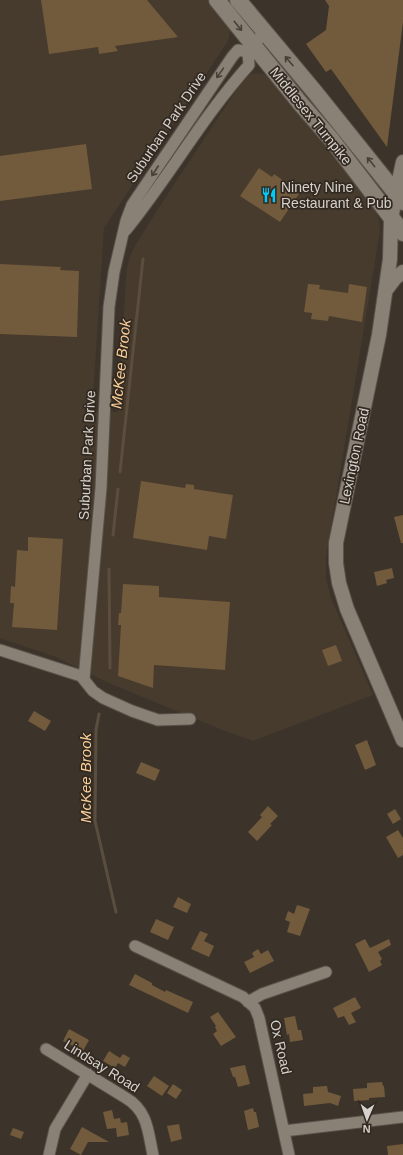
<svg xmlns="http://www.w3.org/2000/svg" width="403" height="1155" font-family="Helvetica,sans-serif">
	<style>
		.built { fill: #473b2d }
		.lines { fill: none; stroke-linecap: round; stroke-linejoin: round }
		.stream { stroke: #5b4e3f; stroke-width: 3 }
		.building { fill: #725a3c }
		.minor-casing { stroke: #59524a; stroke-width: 13 }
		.tertiary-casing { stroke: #59524a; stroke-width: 16 }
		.secondary-casing { stroke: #59524a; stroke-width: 18 }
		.minor { stroke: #898176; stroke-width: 11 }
		.tertiary { stroke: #898176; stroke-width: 14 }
		.secondary { stroke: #898176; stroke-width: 16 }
		.oneway { stroke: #484036 }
		.labels { text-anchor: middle; stroke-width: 3.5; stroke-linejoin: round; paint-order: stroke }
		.street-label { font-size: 14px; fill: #d6d1cc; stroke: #322a21 }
		.poi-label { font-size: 14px; fill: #d6d1cc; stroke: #322a21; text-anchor: start }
		.water-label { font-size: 15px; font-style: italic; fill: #facf9a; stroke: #322a21 }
	</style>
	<rect width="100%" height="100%" fill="#3c342b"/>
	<!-- built -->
	<path class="built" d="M0,0H210L231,26L228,41L104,228L92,411L118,412L126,279L127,267L131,254L136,244L169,192L245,77L251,74L258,73L263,74L271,78L373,203L376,208L379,220L380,231L326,558V579L331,598L373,695L253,741L220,729L109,683L56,657L0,638Z"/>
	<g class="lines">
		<!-- stream -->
		<path class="stream" d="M120,472L143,259
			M113,535L118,489
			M109,569L110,668
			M99,714L96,730L95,821L116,912"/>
	</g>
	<!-- building -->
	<path class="building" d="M41,0H147L178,37L115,46L118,51L99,54L98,47L49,54Z
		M325,0H403V22L387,147L331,69L326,72L306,44L326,30L329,6Z
		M86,144L92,189L0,201V156Z
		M259,168L272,177L274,174L284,181L283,184L299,194L280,222L240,196Z
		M0,264L61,267L60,270L79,271L77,337L0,334Z
		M308,284L320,285L319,289L348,293L349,284L367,287L362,322L329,316L328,321L311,319L312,313L304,312Z
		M141,481L185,488L186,484L194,485V489L233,495L226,539L209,536L207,550L133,538Z
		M403,515V543H401L394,517Z
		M28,537L63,539L57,630L12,627L14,603H10L11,586L15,587L17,550L28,551Z
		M392,568L394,578L386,580L387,583L377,586L374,572Z
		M123,584L159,586V597L230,602L225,670L154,665L153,688L118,676L121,625H118L119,613H121Z
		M336,645L342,661L328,666L322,650Z
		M34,711L51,721L45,731L28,721Z
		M367,740L376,765L365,770L355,745Z
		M141,762L160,770L155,781L136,773Z
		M268,806L278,816L270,824L272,825L257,841L248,832L262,817L260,815Z
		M395,809L401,819L393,824L387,814Z
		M398,830L403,838V855L398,858L386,837Z
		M178,897L191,904L187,913L173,907Z
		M297,905L310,909L300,936L287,932L290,922L285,920L288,911L294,914Z
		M156,919L174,927L168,940L150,932Z
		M200,931L208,934L204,941L214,946L209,957L191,949Z
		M365,939L370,948L389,939L391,945L378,952L382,959L380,961L382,965L369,972L355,944Z
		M258,949L261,954L268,950L274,961L250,973L244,962L254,957L252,953Z
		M135,974L152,983V985L165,992L166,990L193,1002L188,1013L129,985Z
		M355,997L361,1008L351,1013L356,1022L349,1025L344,1016L338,1018L333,1008Z
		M218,1012L236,1037L221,1046L213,1034L217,1031L215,1027L216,1026L210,1017Z
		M295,1016L298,1030H301L303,1040L290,1042L289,1034L287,1035L284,1018Z
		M69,1029L89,1040L83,1051L63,1041Z
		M109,1051L120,1058L123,1054L130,1058L125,1067L118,1063L115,1068L103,1061Z
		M245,1065L250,1084L238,1087L235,1077H233L230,1068Z
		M154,1076L169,1086L162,1096L147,1086Z
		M382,1082L383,1086H384L385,1097L369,1098V1100L354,1101L353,1089L367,1088V1083Z
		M173,1084L182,1090L176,1099L167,1093Z
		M327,1086L328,1092L341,1096L338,1106L330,1103L304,1106L303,1094L313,1093V1087Z
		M253,1108L254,1112H256L259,1127L248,1130L244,1111Z
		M112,1110L114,1119L120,1118L121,1123L127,1122L129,1135L117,1137L116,1128L107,1129L103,1112Z
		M179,1124L182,1139L171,1142L167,1126Z
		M82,1127L109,1142H88L81,1155L70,1149Z
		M13,1128L24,1132L21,1139L10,1135Z
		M403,1144V1155H388L387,1146Z"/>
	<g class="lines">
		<defs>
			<path id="minor" d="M126,230C169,177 203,116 249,65L248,52L264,32
				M0,650L81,676L93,691L103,698L132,711L158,720L190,719
				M84,679L101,488L109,307L114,272L126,221L132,205L232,57L238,50L248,52
				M135,946L243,997L255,1008L259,1018L289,1155
				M248,1002L262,994L326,972
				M46,1049L126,1098C148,1111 148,1132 153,1155
				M284,1131L403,1117
				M49,1155L55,1129L88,1074"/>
			<path id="tertiary" d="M403,162L391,218L390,259L379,335L336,543V563L339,583L347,609L403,740
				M386,290L395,278L403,272"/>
			<path id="secondary" d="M217,0L300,103L332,140L403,233
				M238,0L314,91L403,202"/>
		</defs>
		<!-- minor casing -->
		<use href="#minor" class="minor-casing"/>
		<!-- tertiary casing -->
		<use href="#tertiary" class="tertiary-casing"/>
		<!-- secondary casing -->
		<use href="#secondary" class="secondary-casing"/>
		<!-- minor -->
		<use href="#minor" class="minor"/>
		<!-- tertiary -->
		<use href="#tertiary" class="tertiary"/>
		<!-- secondary -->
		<use href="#secondary" class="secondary"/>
	</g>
	<!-- one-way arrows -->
	<defs><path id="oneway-shaft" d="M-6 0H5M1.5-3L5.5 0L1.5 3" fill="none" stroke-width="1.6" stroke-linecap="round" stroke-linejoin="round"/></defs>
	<g class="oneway">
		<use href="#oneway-shaft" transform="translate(238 26) rotate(51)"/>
		<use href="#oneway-shaft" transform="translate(289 61) rotate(-131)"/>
		<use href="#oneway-shaft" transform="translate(220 73) rotate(125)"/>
		<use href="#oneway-shaft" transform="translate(371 162) rotate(-129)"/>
		<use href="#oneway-shaft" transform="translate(155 171) rotate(123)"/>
	</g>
	<!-- icons -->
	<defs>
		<symbol id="restaurant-bare" viewBox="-9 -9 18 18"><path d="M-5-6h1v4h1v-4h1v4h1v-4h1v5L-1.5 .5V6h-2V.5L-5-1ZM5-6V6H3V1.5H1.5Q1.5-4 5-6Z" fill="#03cbf9" stroke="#322a21" stroke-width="2.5" paint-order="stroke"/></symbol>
	</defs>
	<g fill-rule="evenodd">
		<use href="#restaurant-bare" x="258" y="184" width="22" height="22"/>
	</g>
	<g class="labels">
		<!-- street labels -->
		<g class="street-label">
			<text transform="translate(311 116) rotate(51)" y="5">Middlesex Turnpike</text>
			<text transform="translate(166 127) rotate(-56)" y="5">Suburban Park Drive</text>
			<text transform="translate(87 455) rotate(-87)" y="5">Suburban Park Drive</text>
			<text transform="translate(354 456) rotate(-78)" y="5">Lexington Road</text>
			<text transform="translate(281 1047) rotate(77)" y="5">Ox Road</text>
			<text transform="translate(102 1066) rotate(32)" y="5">Lindsay Road</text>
		</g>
		<!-- poi labels -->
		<g class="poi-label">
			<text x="281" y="192">Ninety Nine<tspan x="281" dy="16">Restaurant &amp; Pub</tspan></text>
		</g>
		<!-- water labels -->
		<g class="water-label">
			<text transform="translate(121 364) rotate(-84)" y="5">McKee Brook</text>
			<text transform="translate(86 778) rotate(-90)" y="5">McKee Brook</text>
		</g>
	</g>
	<!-- north arrow -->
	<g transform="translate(367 1119) rotate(182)" stroke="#322a21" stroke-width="3" paint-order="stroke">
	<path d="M0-3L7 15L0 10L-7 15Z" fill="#d6d1cc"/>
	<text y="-6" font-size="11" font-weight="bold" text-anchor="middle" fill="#d6d1cc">N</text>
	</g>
</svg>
